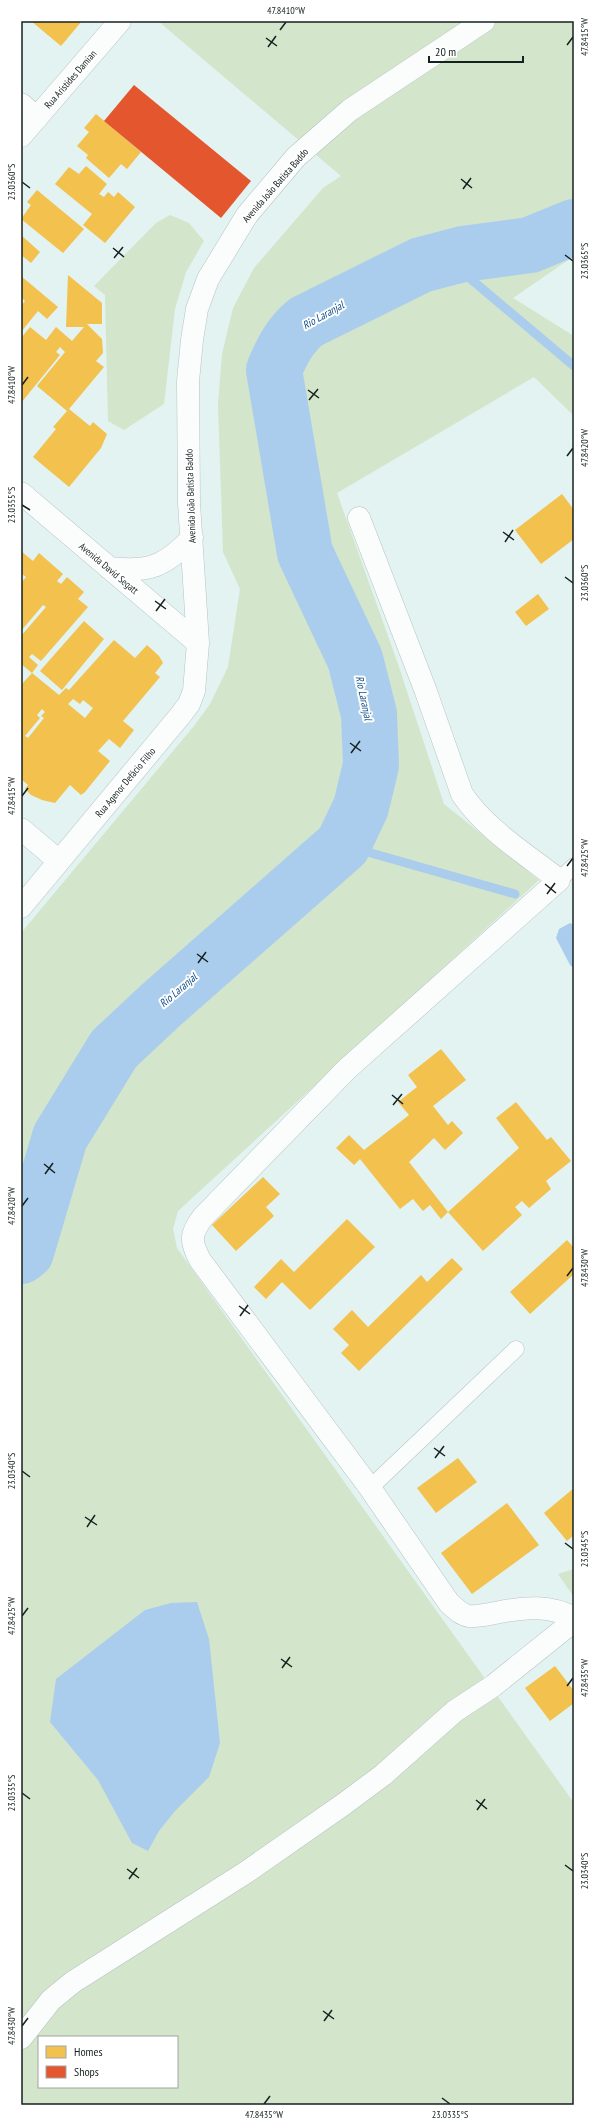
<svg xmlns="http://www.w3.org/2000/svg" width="595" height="2126" font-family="'PT Sans Narrow',sans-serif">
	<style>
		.green { fill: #d3e5ca; fill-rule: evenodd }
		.water { fill: #aacdee }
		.homes { fill: #f2c14e; fill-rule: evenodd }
		.shops { fill: #e4572e }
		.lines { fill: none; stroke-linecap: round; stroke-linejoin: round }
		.stream { stroke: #aacdee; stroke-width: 9 }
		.river { stroke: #aacdee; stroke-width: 56 }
		.service-casing { stroke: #b7c3c2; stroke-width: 17 }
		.minor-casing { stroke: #b7c3c2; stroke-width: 23 }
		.service { stroke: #fbfdfd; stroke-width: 16 }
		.minor { stroke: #fbfdfd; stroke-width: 22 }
		.ticks { fill: none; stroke: #162120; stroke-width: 1.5 }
		.labels { text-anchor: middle; stroke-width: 4; stroke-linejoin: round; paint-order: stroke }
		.street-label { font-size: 10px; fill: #162120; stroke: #fff }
		.water-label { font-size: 11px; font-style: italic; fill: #0c4a84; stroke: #fff }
		.neatline { fill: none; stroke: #162120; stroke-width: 1.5 }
		.ticks-label { font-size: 10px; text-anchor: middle; fill: #162120 }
	</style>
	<rect width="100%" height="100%" fill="#e2f3f1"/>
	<!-- green -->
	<path class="green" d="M158,21H574V256L513,298L574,336V416L534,377L337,493L398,664L444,804L539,880L178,1211L173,1229L177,1248L574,1803V2105H21V933L194,726L210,704L228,667L240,589L223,552L218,404L222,354L233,308L254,268L323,188L341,176ZM39,2037H177V2087H39Z
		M170,215L189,223L204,241L186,272L175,309L164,404L124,430L108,421L105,295L94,286L156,223Z
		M574,1569V1597L558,1574Z"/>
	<!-- water -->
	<path class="water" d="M570,923L574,925V968L570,965L556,938L559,929Z
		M197,1602L209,1639L220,1743L209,1777L175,1811L159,1831L148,1851L132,1843L98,1780L50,1722L56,1679L145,1610L171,1603Z"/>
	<!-- homes -->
	<path class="homes" d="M31,21H82L61,46Z
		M96,114L141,152L127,169L121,164L109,178L86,158L88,155L77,146L89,132L84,128Z
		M86,166L107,184L99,194L104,197L108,192L114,197L118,192L135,207L105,243L83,225L92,214L55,184L69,167L79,174Z
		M37,190L84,229L63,253L21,219L31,205L27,202Z
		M21,235L40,252L31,263L21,255Z
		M68,275L102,303V324H87L102,339L103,353L96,361L104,367L69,409L90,426L93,422L107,434L101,448L69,487L33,457L56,429L53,427L67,411L37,386L65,352L60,347L56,352L60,355L21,403V338L30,327L46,340L56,327L72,341L84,327H66Z
		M21,276L58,307L47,319L38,311L21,332V306L25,301L21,297Z
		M562,494L574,510V539L541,564L515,530Z
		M21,551L33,561L39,553L63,574L57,581L61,584L67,577L84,592L78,599L88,607L41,661L32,654L29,657L38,665L32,673L59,695L66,688L69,690L114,640L135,658L147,645L159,656L163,663L155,673L160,677L123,721L134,730L120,748L109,739L98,751L110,761L85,792L81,795L70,785L55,803L42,800L31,795L25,789L28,785L21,779V685L32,673L21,664V636L46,607L43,605L21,631V583L26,577L22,574L21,575ZM73,699L80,704L83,700L93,708L85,718L68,704ZM42,709L45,712L41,716L44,718L28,738L25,736L40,718L37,715Z
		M538,594L549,609L526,626L515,612Z
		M84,621L104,639L62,690L40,671Z
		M441,1049L466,1080L433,1106L448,1125L452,1121L463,1133L445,1150L434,1138L409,1162L448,1212L441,1219L430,1205L423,1211L413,1199L400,1209L360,1159L354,1165L336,1148L349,1135L364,1150L409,1115L398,1102L417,1087L408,1075Z
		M516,1102L547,1140L551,1137L571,1161L546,1181L551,1189L529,1208L522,1201L515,1207L522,1215L483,1251L448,1212L519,1148L496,1118Z
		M263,1177L280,1194L266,1207L274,1216L236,1251L212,1225Z
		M347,1219L375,1247L310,1310L282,1282L266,1299L254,1287L281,1259L294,1272Z
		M567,1240L574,1248V1274L530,1314L510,1292Z
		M452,1258L463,1269L359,1371L341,1353L349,1345L333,1329L352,1310L368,1327L421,1275L427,1282Z
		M458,1458L477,1482L436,1513L417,1488Z
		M574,1488V1535L567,1541L544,1513Z
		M507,1503L539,1545L472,1594L441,1553Z
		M555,1666L574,1691V1703L550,1721L525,1688Z"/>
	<!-- shops -->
	<path class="shops" d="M134,85L251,181L221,218L104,121Z"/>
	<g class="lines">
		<!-- stream -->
		<path class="stream" d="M447,259L574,366
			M343,845L515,894"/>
		<!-- river -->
		<path class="river" d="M21,1256L26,1252L60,1137L114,1049L161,1005L343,845L361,807L371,765L369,714L355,659L305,553L274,370C282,351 290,335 306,322L421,265L463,254L530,245L574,227"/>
		<defs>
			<path id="service" d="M559,880L574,866
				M370,1488L516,1349"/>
			<path id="minor" d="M21,104L37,118
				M21,136L120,21
				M21,493L198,643
				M359,518L425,689L462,794C484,828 527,855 559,880L347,1069L203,1217C190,1234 190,1241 200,1260L370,1488L449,1603C455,1608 461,1615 469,1616C479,1617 490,1614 500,1612C525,1607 551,1605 574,1618
				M109,568C149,573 165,566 192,538
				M21,829L59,861
				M21,907L179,717L189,704L194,691L198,643L189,503L188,381L192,340L197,309L208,279L247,215L296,157L350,110L484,21
				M21,2038L51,2000L73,1982L245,1873L344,1804L383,1775L455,1711L493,1686L574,1621"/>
		</defs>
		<!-- service casing -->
		<use href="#service" class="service-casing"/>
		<!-- minor casing -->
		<use href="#minor" class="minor-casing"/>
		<!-- service -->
		<use href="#service" class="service"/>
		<!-- minor -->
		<use href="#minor" class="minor"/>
	</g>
	<!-- ticks -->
	<path class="ticks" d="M280,30L286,22M266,38L277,46M567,45L573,37M268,47L276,36M461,179L472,188M22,182L30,188M463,189L471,178M113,248L124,257M565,255L573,261M114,258L123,247M22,385L28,377M308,390L319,398M309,400L318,389M567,456L573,448M22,505L30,510M503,532L514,540M505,542L513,530M565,577L573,583M155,601L166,609M156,611L165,599M350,743L361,751M351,753L360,741M22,796L28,788M567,866L573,858M545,884L556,893M547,894L555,883M197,954L208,962M198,963L206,952M392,1095L403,1104M393,1105L402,1094M44,1164L55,1173M45,1174L53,1163M22,1206L28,1198M567,1276L573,1268M239,1306L250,1314M240,1316L248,1305M434,1448L445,1456M435,1458L444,1446M22,1471L30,1477M85,1517L97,1525M87,1527L95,1515M565,1543L573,1549M22,1616L28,1608M281,1659L292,1667M282,1668L290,1657M567,1686L573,1678M22,1793L30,1799M476,1800L487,1809M477,1810L485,1799M565,1865L573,1871M127,1869L139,1878M129,1879L137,1868M323,2011L334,2019M324,2021L332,2010M22,2026L28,2018M442,2098L450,2104M264,2104L270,2096"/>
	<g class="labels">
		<!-- street labels -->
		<g class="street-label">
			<text transform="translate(70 79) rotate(-49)" y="4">Rua Aristides Damian</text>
			<text transform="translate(275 185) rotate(-49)" y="4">Avenida João Batista Baddo</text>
			<text transform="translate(190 496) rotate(-92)" y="4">Avenida João Batista Baddo</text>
			<text transform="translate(109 568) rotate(40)" y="4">Avenida David Segatt</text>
			<text transform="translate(125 782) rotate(-50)" y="4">Rua Agenor Defácio Filho</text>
		</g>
		<!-- water labels -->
		<g class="water-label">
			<text transform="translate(323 315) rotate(-29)" y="4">Rio Laranjal</text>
			<text transform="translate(364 698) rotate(78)" y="4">Rio Laranjal</text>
			<text transform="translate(178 990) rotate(-41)" y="4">Rio Laranjal</text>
		</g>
	</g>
	<!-- border -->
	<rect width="595" height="2126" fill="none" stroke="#ffffff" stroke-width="44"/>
	<!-- legend -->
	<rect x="38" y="2036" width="140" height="52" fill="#ffffff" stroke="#a2a6a6"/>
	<rect x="46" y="2046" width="20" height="12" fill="#f2c14e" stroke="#a2a6a6"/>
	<text x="74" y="2056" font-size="12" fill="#162120">Homes</text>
	<rect x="46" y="2066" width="20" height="12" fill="#e4572e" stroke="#a2a6a6"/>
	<text x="74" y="2076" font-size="12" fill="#162120">Shops</text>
	<!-- scale -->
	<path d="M429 56v6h94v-6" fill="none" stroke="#162120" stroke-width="2"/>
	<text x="435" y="56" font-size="12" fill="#162120" stroke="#ffffff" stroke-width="3" paint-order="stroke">20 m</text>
	<rect x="22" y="22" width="551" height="2082" class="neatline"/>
	<g class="ticks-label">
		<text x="286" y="14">47.8410°W</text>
		<text transform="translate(584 37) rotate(-90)" y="4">47.8415°W</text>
		<text transform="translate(11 182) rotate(-90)" y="4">23.0360°S</text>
		<text transform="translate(584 261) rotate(-90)" y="4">23.0365°S</text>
		<text transform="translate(11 385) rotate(-90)" y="4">47.8410°W</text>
		<text transform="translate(584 448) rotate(-90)" y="4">47.8420°W</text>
		<text transform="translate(11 505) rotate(-90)" y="4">23.0355°S</text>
		<text transform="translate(584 583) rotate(-90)" y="4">23.0360°S</text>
		<text transform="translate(11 796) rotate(-90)" y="4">47.8415°W</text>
		<text transform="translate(584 858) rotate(-90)" y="4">47.8425°W</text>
		<text transform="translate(11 1206) rotate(-90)" y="4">47.8420°W</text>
		<text transform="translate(584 1268) rotate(-90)" y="4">47.8430°W</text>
		<text transform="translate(11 1471) rotate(-90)" y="4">23.0340°S</text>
		<text transform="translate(584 1549) rotate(-90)" y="4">23.0345°S</text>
		<text transform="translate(11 1616) rotate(-90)" y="4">47.8425°W</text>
		<text transform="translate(584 1678) rotate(-90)" y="4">47.8435°W</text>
		<text transform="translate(11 1793) rotate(-90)" y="4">23.0335°S</text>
		<text transform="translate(584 1871) rotate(-90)" y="4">23.0340°S</text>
		<text transform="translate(11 2026) rotate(-90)" y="4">47.8430°W</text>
		<text x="264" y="2118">47.8435°W</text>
		<text x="450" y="2118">23.0335°S</text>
	</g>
</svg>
